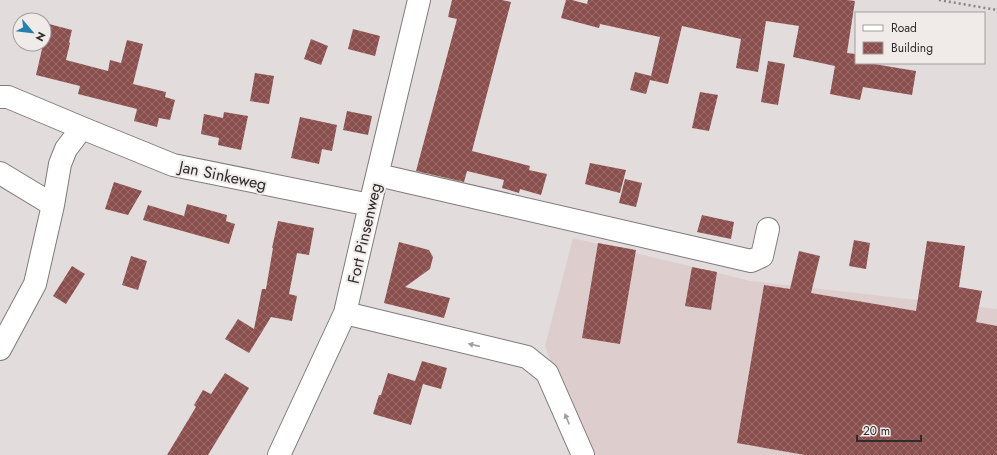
<svg xmlns="http://www.w3.org/2000/svg" width="997" height="455" font-family="Jost,sans-serif">
	<style>
		.built { fill: #ddcecd }
		.building { fill: url(#building-cross-hatch) }
		.lines { fill: none; stroke-linecap: round; stroke-linejoin: round }
		.minor-casing { stroke: #807b7b; stroke-width: 24 }
		.path { stroke: #888484; stroke-width: 2.5; stroke-dasharray: 2 3; stroke-linecap: butt }
		.minor { stroke: #fff; stroke-width: 22 }
		.oneway { fill: #a1a0a0 }
		.labels { text-anchor: middle; stroke-width: 4; stroke-linejoin: round; paint-order: stroke }
		.street-label { font-size: 16px; fill: #2e2c2c; stroke: #f0eae9 }
	</style>
	<defs>
		<pattern id="building-cross-hatch" width="8" height="8" patternUnits="userSpaceOnUse"><rect width="8" height="8" fill="#8b504e"/><path d="M0 0l8 8M0 8l8-8" fill="none" stroke="#986c6a"/></pattern>
	</defs>
	<rect width="100%" height="100%" fill="#e2dddc"/>
	<!-- built -->
	<path class="built" d="M573,238L751,281L997,309V455H584L545,346Z"/>
	<!-- building -->
	<path class="building" d="M452,0H502L511,2L472,151L530,166L529,170L547,174L541,195L520,189L519,193L502,188L504,180L467,171L464,182L416,171L457,19L448,17Z
		M566,0H572L587,4L588,0H847L855,1L847,53L856,54V63H868L916,71L912,95L863,87L860,100L830,94L835,66L793,57L799,26L766,21L758,72L736,68L741,39L682,26L668,84L650,80L646,94L630,90L635,72L651,76L660,37L600,24L599,28L561,18Z
		M49,24L72,30L69,42L70,43L66,60L108,71L110,60L121,63L127,40L143,44L133,84L166,92L165,97L175,100L170,120L159,118L157,127L134,121L137,109L78,94L80,86L36,75L45,36L46,37Z
		M353,29L380,36L375,56L348,49Z
		M311,39L328,46L321,65L304,59Z
		M768,61L785,64L778,105L761,102Z
		M255,73L274,76L269,104L250,101Z
		M700,92L718,95L709,131L692,128Z
		M347,111L372,116L368,135L343,130Z
		M224,112L248,116L241,150L218,145L219,138L201,134L204,114L223,118Z
		M300,117L337,125L332,151L322,149L319,164L291,158Z
		M590,163L626,170L620,193L585,184Z
		M625,179L642,183L636,207L619,203Z
		M114,182L142,191L128,215L105,209Z
		M187,204L227,215L226,221L235,224L229,244L143,220L148,205L184,216Z
		M702,215L734,222L731,239L697,232Z
		M278,221L314,228L309,255L297,253L289,294L297,296L292,321L271,317L249,353L225,339L238,319L254,329L262,289H266L273,248H272Z
		M854,240L870,243L866,269L849,266Z
		M927,241L965,246L959,287L982,291L976,322L997,326V455H805L737,443L764,285L790,289L799,251L820,256L811,293L916,311Z
		M399,242L429,250L433,257L430,269L405,287L450,298L444,318L384,303Z
		M598,243L636,250L620,344L582,338Z
		M131,256L147,261L138,290L122,285Z
		M72,266L85,274L66,304L53,296Z
		M692,267L717,272L711,310L685,306Z
		M422,361L447,368L441,389L423,384L411,425L373,414L379,395H381L388,373L415,381Z
		M225,373L249,388L208,455H167L196,407L194,405L203,390L211,394Z"/>
	<g class="lines">
		<defs>
			<path id="minor" d="M0,97H8L82,128
				M0,173L53,205
				M378,175L751,261L762,256L768,229
				M345,313L527,357L547,373L583,455
				M0,349L35,284L53,205L60,164L66,149L82,128L173,165L370,205
				M279,455L345,313L370,205L419,0"/>
		</defs>
		<!-- minor casing -->
		<use href="#minor" class="minor-casing"/>
		<!-- path -->
		<path class="path" d="M939,0L997,10"/>
		<!-- minor -->
		<use href="#minor" class="minor"/>
	</g>
	<!-- one-way arrows -->
	<defs><path id="oneway-solid" d="M-6-.8H1V-3.2L6.5 0L1 3.2V.8H-6Z"/></defs>
	<g class="oneway">
		<use href="#oneway-solid" transform="translate(474 345) rotate(-167)"/>
		<use href="#oneway-solid" transform="translate(567 419) rotate(-113)"/>
	</g>
	<g class="labels">
		<!-- street labels -->
		<g class="street-label">
			<text transform="translate(223 175) rotate(12)" y="6">Jan Sinkeweg</text>
			<text transform="translate(364 233) rotate(-77)" y="6">Fort Pinsenweg</text>
		</g>
	</g>
	<!-- legend -->
	<rect x="855" y="12" width="130" height="52" fill="#f0eae9" stroke="#a29e9d"/>
	<rect x="863" y="25" width="20" height="6" fill="#ffffff" stroke="#a29e9d"/>
	<text x="891" y="32" font-size="12" fill="#2e2c2c">Road</text>
	<rect x="863" y="42" width="20" height="12" fill="url(#building-cross-hatch)" stroke="#a29e9d"/>
	<text x="891" y="52" font-size="12" fill="#2e2c2c">Building</text>
	<!-- north arrow -->
	<g transform="translate(32 32) rotate(118)"><circle r="19" fill="#f0eae9" stroke="#a29e9d"/>
	<path d="M0-3L7 15L0 10L-7 15Z" fill="#2480ad"/>
	<text y="-6" font-size="11" font-weight="bold" text-anchor="middle" fill="#2e2c2c">N</text>
	</g>
	<!-- scale -->
	<path d="M857 435v6h64v-6" fill="none" stroke="#2e2c2c" stroke-width="2"/>
	<text x="863" y="435" font-size="12" fill="#2e2c2c" stroke="#f0eae9" stroke-width="3" paint-order="stroke">20 m</text>
</svg>
